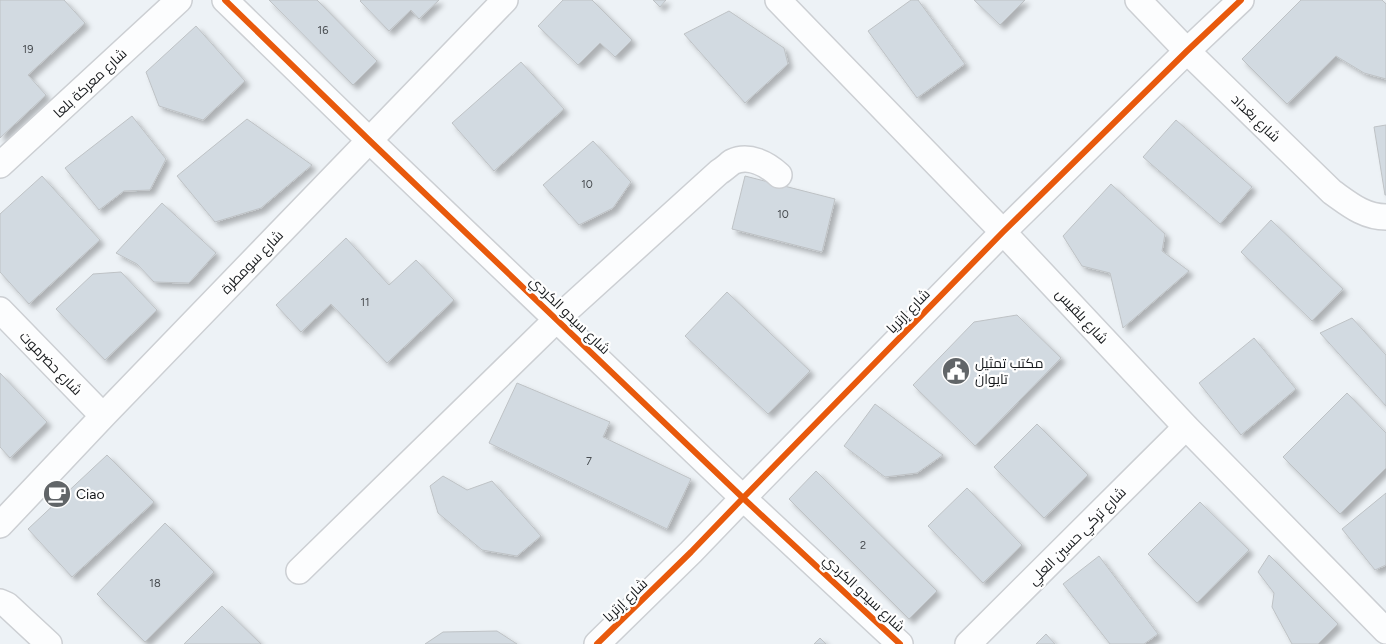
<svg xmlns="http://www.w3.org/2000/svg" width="1386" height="644" font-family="Figtree,Cairo,sans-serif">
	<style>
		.building { fill: #d2dae1; stroke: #bec2c5; filter: url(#shadow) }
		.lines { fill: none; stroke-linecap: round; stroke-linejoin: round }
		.minor-casing { stroke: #cccfd3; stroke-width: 28 }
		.minor { stroke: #fcfdfe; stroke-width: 25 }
		.cycleway-casing { stroke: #fefefe; stroke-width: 9 }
		.cycleway { stroke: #e8590c; stroke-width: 6 }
		.labels { text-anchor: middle; stroke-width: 4.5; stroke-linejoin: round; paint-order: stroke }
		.number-label { font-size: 11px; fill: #484c50 }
		.street-label { font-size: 14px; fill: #16191c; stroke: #fefefe }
		.poi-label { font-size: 14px; fill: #16191c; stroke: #fefefe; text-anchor: start }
	</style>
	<defs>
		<filter id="shadow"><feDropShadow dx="4.5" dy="4.5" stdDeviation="2.5" flood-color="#0004"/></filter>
	</defs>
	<rect width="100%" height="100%" fill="#edf2f6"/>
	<!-- building -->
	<path class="building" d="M0,0H64L85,23L28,75L46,95L0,138Z
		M269,0H317L377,61L353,85Z
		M361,0H439L419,19L411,10L389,31L360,1Z
		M563,0H592L632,40L615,57L600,43L578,65L538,26Z
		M653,0H666L660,7Z
		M911,0H918L965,64L917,98L868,31Z
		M974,0H1025L1000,25Z
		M1301,0H1382L1386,4V79L1364,73L1336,56L1287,104L1242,59Z
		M729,11L784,48L788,64L745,103L684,34Z
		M196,26L245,81L203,120L159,106L146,72Z
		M521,62L564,109L494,171L452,123Z
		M132,116L166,159L150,190L124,191L99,210L65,168Z
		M247,119L312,165L261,208L215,222L177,176Z
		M1176,120L1252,187L1220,224L1143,157Z
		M1386,125V195H1385L1374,127Z
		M593,141L631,182L613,208L579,225L543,185Z
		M42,176L100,240L29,304L0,272V214Z
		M745,176L835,199L822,252L732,229Z
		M1111,184L1165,234L1162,251L1189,271L1123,328L1110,273L1082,266L1063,236Z
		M162,203L216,253L189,283L154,282L137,264L116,253Z
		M1271,220L1343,289L1312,321L1241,252Z
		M346,238L389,285L416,260L454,300L387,363L331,304L301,332L276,305Z
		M121,272L157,310L105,360L56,309L93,274Z
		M727,292L810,371L768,414L685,336Z
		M1017,315L1061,358L975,446L913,385L974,322Z
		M1352,318L1386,355V406L1320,333Z
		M1254,338L1296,389L1241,435L1199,383Z
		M0,373L47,422L10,458L0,447Z
		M517,383L610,422L603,437L691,479L667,529L489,443Z
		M1347,393L1386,433V468L1340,514L1283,457Z
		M875,404L943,455L917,473L885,477L844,446Z
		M1037,424L1088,475L1044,518L994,467Z
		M107,455L154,502L72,577L28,529Z
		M816,471L937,591L909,619L789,499Z
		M443,476L467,490L492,481L541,536L517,556L482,550L438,513L430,486Z
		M967,488L1022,545L983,583L928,526Z
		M1386,493V565L1375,570L1342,529Z
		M1200,502L1249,550L1197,603L1148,554Z
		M165,523L214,572L145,642L97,594Z
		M1269,555L1338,624L1318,644H1292L1272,607L1274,593L1258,572Z
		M1099,556L1158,634L1144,644H1110L1063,584Z
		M222,606L261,644H184Z
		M497,631L517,644H425L443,632Z
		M1046,634L1055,644H1036Z
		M820,638L826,644H814Z"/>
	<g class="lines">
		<defs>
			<path id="minor" d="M225,0L369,140L743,498L900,644
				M778,0L1003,232L1186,427L1386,631
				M1138,0L1187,51L1332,192C1349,204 1364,217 1386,217
				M0,165L179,0
				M0,310L103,416
				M0,525L103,416L505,0
				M299,571L557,319L719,172C724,169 728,165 732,162C749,154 767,164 779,175
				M0,602L7,605L49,644
				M597,644L691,552L743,498L1003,232L1187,51L1241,0
				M968,644L1186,427"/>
		</defs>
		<!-- minor casing -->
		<use href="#minor" class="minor-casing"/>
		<!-- minor -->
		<use href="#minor" class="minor"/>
		<defs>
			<path id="cycleway" d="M225,0L369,140L743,498L900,644
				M597,644L691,552L743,498L1003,232L1187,51L1241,0"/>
		</defs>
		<!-- cycleway casing -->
		<use href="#cycleway" class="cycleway-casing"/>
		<!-- cycleway -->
		<use href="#cycleway" class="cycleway"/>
	</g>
	<!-- icons -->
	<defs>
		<symbol id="civic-disc" viewBox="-11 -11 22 22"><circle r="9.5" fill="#616568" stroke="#fefefe"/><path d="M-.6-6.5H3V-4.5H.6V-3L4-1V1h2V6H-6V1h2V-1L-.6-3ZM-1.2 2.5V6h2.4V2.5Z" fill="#fff"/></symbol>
		<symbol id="cafe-disc" viewBox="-11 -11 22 22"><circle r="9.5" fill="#616568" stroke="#fefefe"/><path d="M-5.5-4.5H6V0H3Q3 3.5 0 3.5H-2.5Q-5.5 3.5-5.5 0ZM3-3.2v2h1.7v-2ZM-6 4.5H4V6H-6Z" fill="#fff"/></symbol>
	</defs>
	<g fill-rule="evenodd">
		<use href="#civic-disc" x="940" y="355" width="32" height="32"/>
		<use href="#cafe-disc" x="41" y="478" width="32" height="32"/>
	</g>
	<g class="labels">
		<!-- number labels -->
		<g class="number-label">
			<text x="323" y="34">16</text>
			<text x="28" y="53">19</text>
			<text x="587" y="188">10</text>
			<text x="783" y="218">10</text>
			<text x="365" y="306">11</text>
			<text x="589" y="465">7</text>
			<text x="863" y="549">2</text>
			<text x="155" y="587">18</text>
		</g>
		<!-- street labels -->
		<g class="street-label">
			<text transform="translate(90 83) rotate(-43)" y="5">شارع معركة بلعا</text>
			<text transform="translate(1256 118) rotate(44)" y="5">شارع بغداد</text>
			<text transform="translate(252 262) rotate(-46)" y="5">شارع سومطرة</text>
			<text transform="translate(908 311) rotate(-46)" y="5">شارع إرتريا</text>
			<text transform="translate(570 315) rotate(44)" y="5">شارع سيدو الكردي</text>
			<text transform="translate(1082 316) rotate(47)" y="5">شارع بلقيس</text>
			<text transform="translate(51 363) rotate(46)" y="5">شارع حضرموت</text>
			<text transform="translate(1077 536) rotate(-45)" y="5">شارع تركي حسين العلي</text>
			<text transform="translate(864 593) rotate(43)" y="5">شارع سيدو الكردي</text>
			<text transform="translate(625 600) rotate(-44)" y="5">شارع إرتريا</text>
		</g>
		<!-- poi labels -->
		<g class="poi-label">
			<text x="975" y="368">مكتب تمثيل<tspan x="975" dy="16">تايوان</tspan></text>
			<text x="76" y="499">Ciao</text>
		</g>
	</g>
</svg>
